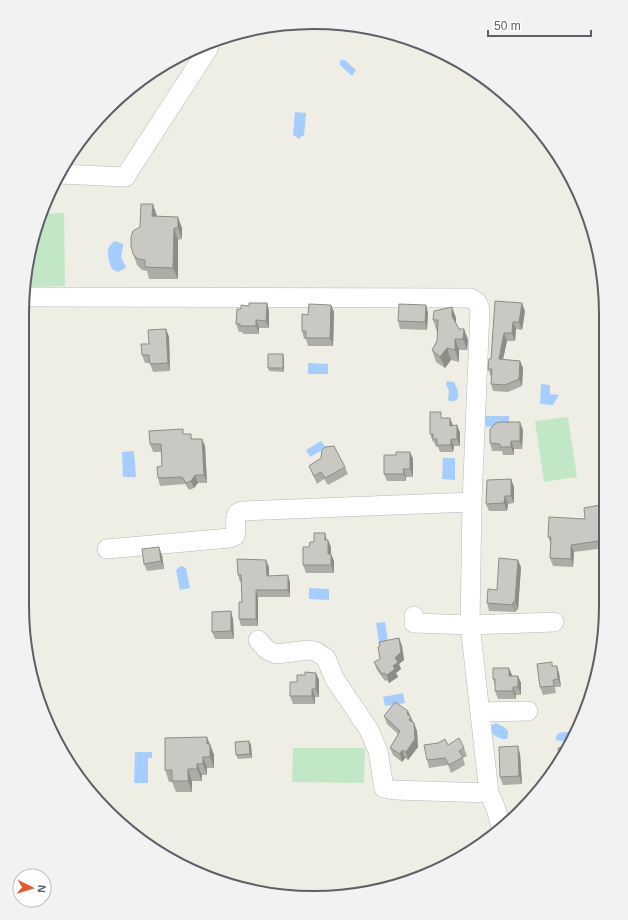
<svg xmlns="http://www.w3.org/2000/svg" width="628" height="920" font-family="Arial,sans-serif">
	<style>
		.green { fill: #c2e7c6 }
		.water { fill: #a5cdff }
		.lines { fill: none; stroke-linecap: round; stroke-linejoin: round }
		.minor-casing { stroke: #b6b7bc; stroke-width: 20 }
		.minor { stroke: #fff; stroke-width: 19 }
		.wall { fill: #aeaca7 }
		.shaded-wall { fill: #8d8c88 }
		.building { fill: #cac8c2; stroke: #8d8c88 }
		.rim { fill: none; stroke: #5d6066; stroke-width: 2 }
	</style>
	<rect width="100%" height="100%" fill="#efeee5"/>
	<!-- green -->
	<path class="green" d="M64,213L65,286L29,287V254L42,214Z
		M568,417L577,477L544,482L535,421Z
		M293,748H365L364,783L292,782Z"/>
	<!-- water -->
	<path class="water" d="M342,60H345L356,70L352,76L340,65V61Z
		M295,112L306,113L304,136H301L300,139L297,138L296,136H293Z
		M115,241L123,244V247L121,257L126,267L124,269L118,272L112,269C108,260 104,247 115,241Z
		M308,363L328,364V374H308Z
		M447,381L454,382C457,388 459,392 458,398C455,402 452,402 448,400L449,391L446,384Z
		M541,384L550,385V394L559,395L553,405L540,404Z
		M485,416H509V425L486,427Z
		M321,441L326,448L310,457L306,450Z
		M134,451L136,477H123L122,452Z
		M443,458H455V480L442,479Z
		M181,566L186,568L190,588L180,590L176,570Z
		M309,588L329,589V600L309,599Z
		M385,622L388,641L379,642L376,623Z
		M403,693L405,703L385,706L383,697Z
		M496,723L504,727L508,731V735L507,739C500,740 493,735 489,730L491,726Z
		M574,731L575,735L572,740L560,741L556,740V736L559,733Z
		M135,752H152V758H148V783H134Z"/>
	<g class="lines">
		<defs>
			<path id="minor" d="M60,174L125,177L208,49L210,42
				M27,297L470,298L477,302L480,309L472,502L470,625L489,793L496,809L501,827
				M107,549L230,538L235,536C238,527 231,514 242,511L472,502
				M414,616V623L470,625L554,622
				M258,640L267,650L276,654L309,650L315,651L326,658L334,678L369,730L378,751L384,788L394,790L489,793
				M480,712L528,711"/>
		</defs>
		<!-- minor casing -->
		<use href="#minor" class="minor-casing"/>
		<!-- minor -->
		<use href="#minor" class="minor"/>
	</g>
	<!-- wall -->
	<path class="wall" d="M157,216L182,228V239L178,240V279H149L147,271L142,270L137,265L133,254Z
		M495,301L525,311L522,330L516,329L515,341H507L503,360L520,361L523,368L522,386L508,392L493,391L491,384V377L488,369L491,359Z
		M267,303L269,311V328H259V334H243L242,332H239L236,324L241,309L249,306Z
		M331,305L334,312L333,346H308L306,339H304L302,331L308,315Z
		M426,305L428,313L427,330L400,329L398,321Z
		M452,307L456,318V323L459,329H464L468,340L467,350H459V362L451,360L445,368L436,362L432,350L437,341V332L433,320Z
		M166,329L169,337L170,371L153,372L150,363H145L142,355L149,344Z
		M284,358V372L269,371L268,368Z
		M443,418H450L453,426L457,425L460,433V446H454L453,452H440L438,447H436L434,442H433L430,434Z
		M523,430L522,449H514V455H503L502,451H492L490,443Z
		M185,434L193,439H202L205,446L207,483H198L194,488L189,490L185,484L160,486L158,478L162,466L161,452H153L150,444Z
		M410,452L413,459V477H406V481H387L384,474Z
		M321,458L345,467L348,474L328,485L324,479L317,484L312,473L309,466Z
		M511,479L514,487V503L508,504L507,511H489L486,504Z
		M603,513L605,525V548L574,552L573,567L553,566L550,558L551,544L548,537L585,519Z
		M328,540L331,547V554L334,561V573H306L303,565L314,542Z
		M162,555L164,569L147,571L144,564Z
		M269,567V576L290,582V597H258V626H241L239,619L242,602V582H240L238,575Z
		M521,567L518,610H516V612L489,611L487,603L497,590Z
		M233,619L234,639H215L212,632Z
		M399,638L402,646L404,660L399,664L401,669L396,673L398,677L389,683L387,680L385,681L377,670L374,662L380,659Z
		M553,666L559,673L561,687H555L556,693L543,695L540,687Z
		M316,673L319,680V697H315V704H293L290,696L297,682L305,675Z
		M512,676H518L521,683V695H516V699H498L495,691V685L493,679Z
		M408,711L410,716L414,723L417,731L418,747L408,760L405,758L402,762L393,755L390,748L398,734L387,724L384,716Z
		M249,741L251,745L252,758L238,759L236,755Z
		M210,744L214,755V768H207V775H202V781H192V792H176L172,782H169L165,770Z
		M448,745L464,748L467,756L463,758L465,765L451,773L448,765L429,768L427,760Z
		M520,754L522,784L503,785L500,777Z"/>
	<!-- shaded-wall -->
	<path class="shaded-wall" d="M153,204L157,216L156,227L152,216Z
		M178,217L182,228V239L178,228Z
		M174,228L178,240V279L173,268Z
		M267,303L269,311V328L266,321Z
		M522,303L525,311L522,330L519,322Z
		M331,305L334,312L333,346L330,338Z
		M426,305L428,313L427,330L425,322Z
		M452,307L456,318V327L452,316Z
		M256,320L259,328V334L256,326Z
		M513,322L516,329L515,341L512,333Z
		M166,329L169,337L170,371L168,363Z
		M464,329L468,340L467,350L463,339Z
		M504,333L507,341L501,367L499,359Z
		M455,339L459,350V362L455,350Z
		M447,348L451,360L445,368L440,357Z
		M283,354L284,358V372L283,368Z
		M520,361L523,368L522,386L519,379Z
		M450,418L453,426H450Z
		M520,422L523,430L522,449L520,441Z
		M457,425L460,433V446L457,439Z
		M202,439L205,446L207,483L204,475Z
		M451,439L454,446L453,452L451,445Z
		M511,441L514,449V455L511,447Z
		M410,452L413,459V477L410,469Z
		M403,469L406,477V481L404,474Z
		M195,475L198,483L194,488L191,481Z
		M511,479L514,487V503L511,496Z
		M505,496L508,504L507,511L504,503Z
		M600,505L603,513L605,525V536Z
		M325,533L327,541L325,540Z
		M328,540L331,547V561L328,554Z
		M571,545L574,552L573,567L571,559Z
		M159,547L162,555L164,569L161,561Z
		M331,554L334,561V573L331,565Z
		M266,560L269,567V583L267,576Z
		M518,560L521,567L518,610L515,602Z
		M288,575L290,582V597L288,590Z
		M256,590L258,597V626L256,619Z
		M513,602L516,610V612L513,605Z
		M231,611L233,619L234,639L231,631Z
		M399,638L402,646L404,660L399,664L401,669L396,673L398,677L389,683L387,675L393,666Z
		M557,666L559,673L561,687L558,679Z
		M509,668L512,675V683L509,676Z
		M316,673L319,680V697L316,689Z
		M518,676L521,683V695L518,687Z
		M513,687L516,695V699L513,691Z
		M312,689L315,697V704L312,696Z
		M408,711L414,725L412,727L407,714Z
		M414,723L417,731L418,747L408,760L406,752Z
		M207,737L214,755V768L210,757L207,744Z
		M249,741L251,745L252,758L250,754Z
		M518,746L520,754L522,784L519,776Z
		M402,750L405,758L402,762L400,754Z
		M203,757L207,768V775L203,764Z
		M197,764L202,775V781L197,769Z
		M188,769L192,781V792L188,781Z"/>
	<!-- building -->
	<path class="building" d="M141,204H153L152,216L178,217V228H174L173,268L145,267V260L138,259L133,254L131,246V237L133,231L140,227Z
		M495,301L522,303L519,322H513L512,333H504L499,359L520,361L519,379L505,385L491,384L492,369H488L489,359H491Z
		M249,303H267L266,321L256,320V326H240V324H236L237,309H241V305L249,306Z
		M309,304L331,305L330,338H306V331H302V314L308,315Z
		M399,304L426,305L425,322L398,321Z
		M452,307V316L459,329H464L463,339H455V350L447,348L440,357L432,350L437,341L438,320H433L434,311Z
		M166,329L168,363L150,364L149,355H142L141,344H149L148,330Z
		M268,354H283V368H268Z
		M430,412H441V418H450V426L457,425V439H451V445H437V439H433V434H430Z
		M501,422H520V441H511V447H500V444L490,443V429L496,423Z
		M183,429V434H191V439H202L204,475H195L191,481L186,483L182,477L158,478L157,467L162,466L161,444H150L149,431Z
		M334,446L345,467L325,478L321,472L314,476L309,466L321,458L322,450L325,447Z
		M396,452H410V469H403L404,474H384V455H396Z
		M511,479V496H505L504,503L486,504L487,480Z
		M600,505L605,540L571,545V559L550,558L551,537H548L549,517L585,519L584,508Z
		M314,533H325V540H328V554H331V565H303V547H309L310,542H314Z
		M159,547L161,561L144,564L142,549Z
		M499,558L518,560L515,602H513V605L487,603L488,589L497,590Z
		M237,559L266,560L267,576L288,575V590H256V619H239V602H242L241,575H238Z
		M231,611V631L212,632V612Z
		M399,638L401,652L395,658L398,662L393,666L395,669L387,675L384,673L382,674L374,662L380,659L378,647L380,646L379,642Z
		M552,662V666H557L558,679L553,680L554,686L540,687L537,664Z
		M493,668H509V676H518V687H513V691H495V679H493Z
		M305,672L316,673V689H312V696H290V682H297V675H305Z
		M395,702L408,711L407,714L411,717L409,720L414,723L415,739L406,752L402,750L400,754L390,748L400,731L384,716Z
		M207,737V744H210V757H203V764H197V769H188V781H172V770H165V738Z
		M459,738L464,748L459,751L463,757L449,765L445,758L427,760L424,745L438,743L445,739L448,745Z
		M249,741L250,754L236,755L235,742Z
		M518,746L519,776L500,777L499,747Z
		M568,746L560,762L558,748Z"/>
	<!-- crop -->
	<path d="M0 0H628V920H0ZM314 29H314A285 285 0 0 1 599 314V606A285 285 0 0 1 314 891H314A285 285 0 0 1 29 606V314A285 285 0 0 1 314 29Z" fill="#f2f2f3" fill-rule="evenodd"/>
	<path class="rim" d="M314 29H314A285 285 0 0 1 599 314V606A285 285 0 0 1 314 891H314A285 285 0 0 1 29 606V314A285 285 0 0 1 314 29Z"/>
	<!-- north arrow -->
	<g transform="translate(32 888) rotate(95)"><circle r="19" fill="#ffffff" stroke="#bebfc2"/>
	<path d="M0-3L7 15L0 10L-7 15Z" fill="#ea5531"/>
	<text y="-6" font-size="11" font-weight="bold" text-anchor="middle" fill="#5d6066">N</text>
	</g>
	<!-- scale -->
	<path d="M488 30v6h103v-6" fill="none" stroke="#5d6066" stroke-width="2"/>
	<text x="494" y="30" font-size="12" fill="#5d6066" stroke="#ffffff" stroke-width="3" paint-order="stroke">50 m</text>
</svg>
